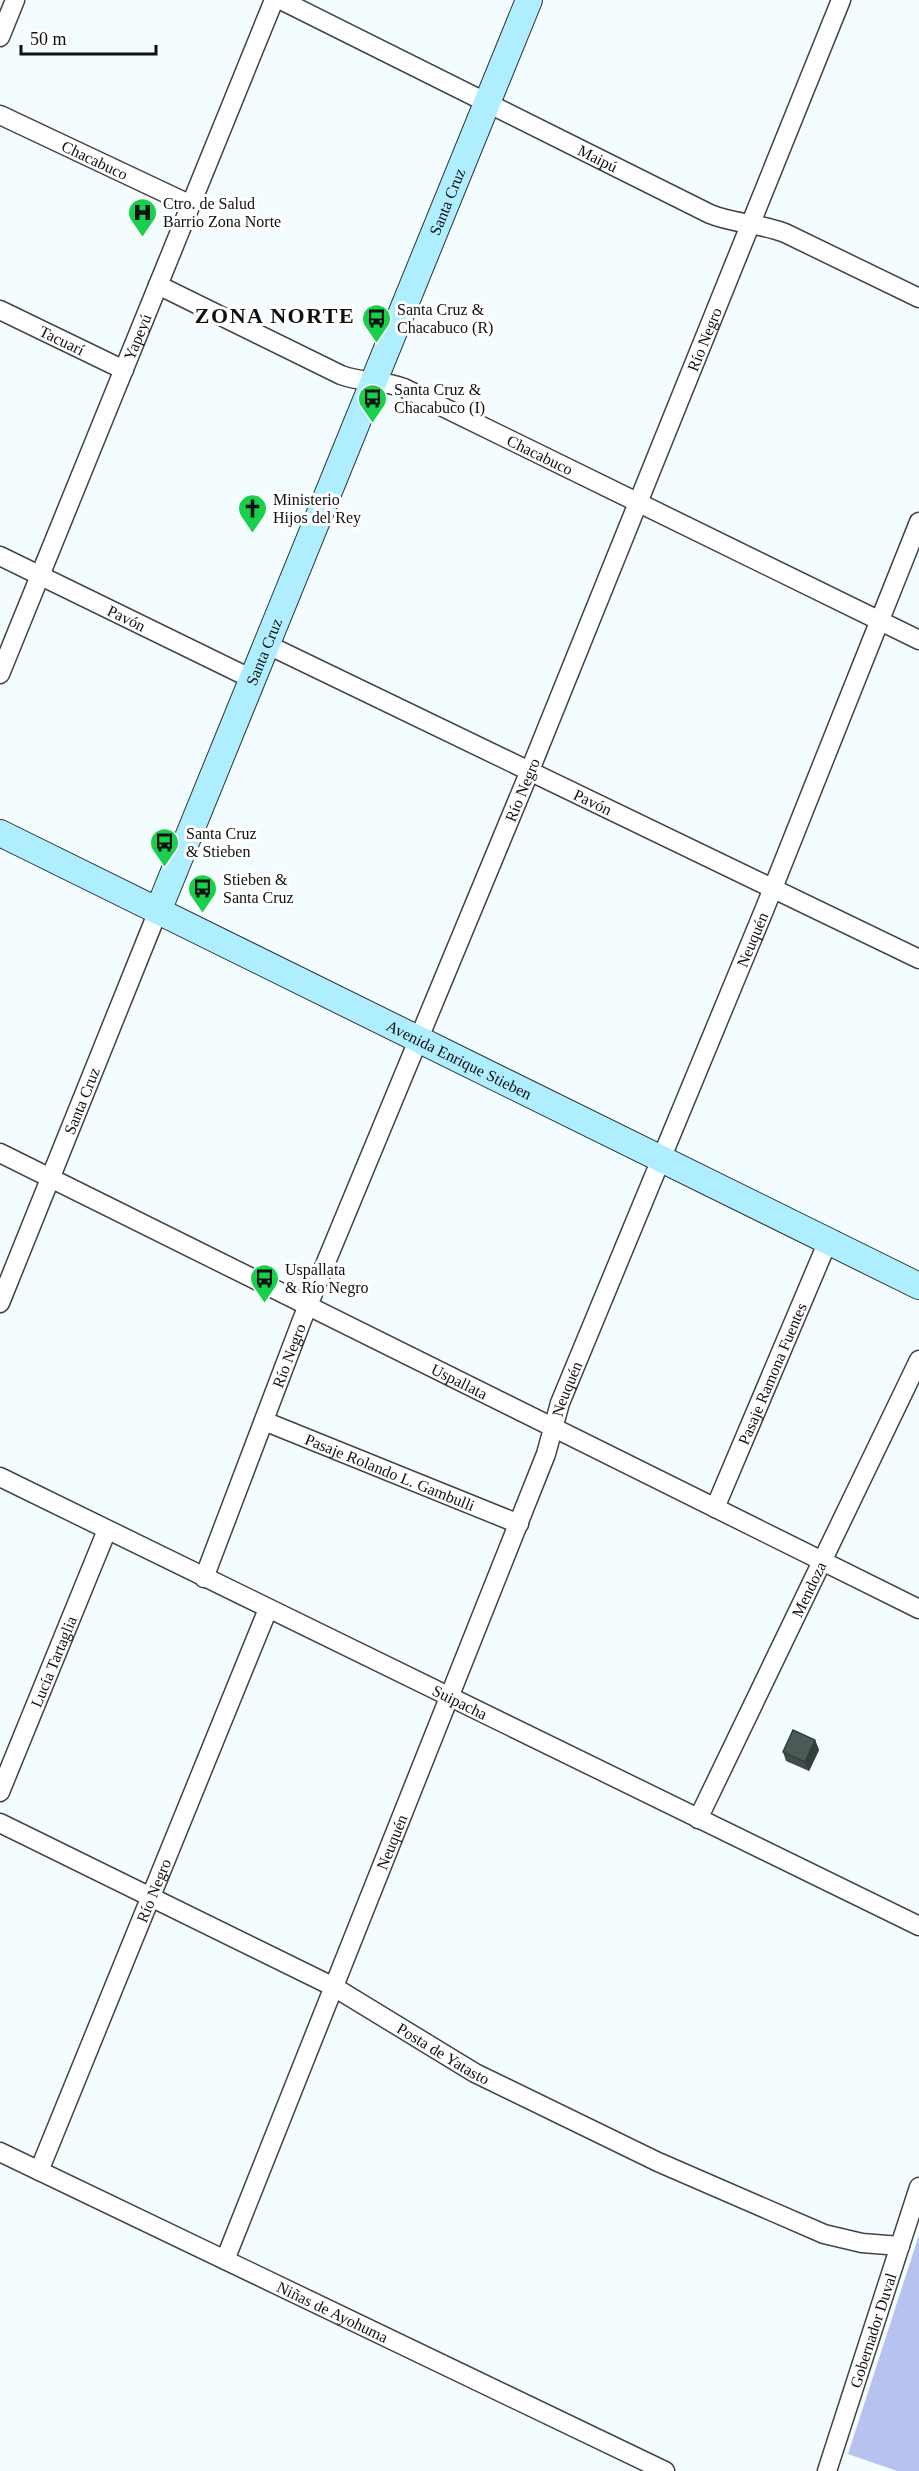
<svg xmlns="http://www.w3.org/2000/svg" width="919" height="2471" font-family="Georgia,serif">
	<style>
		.green { fill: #b7c2ef }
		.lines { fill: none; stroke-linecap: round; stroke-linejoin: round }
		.minor-casing { stroke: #434343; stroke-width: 21 }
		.secondary-casing { stroke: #323232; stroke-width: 28 }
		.minor { stroke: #fff; stroke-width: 18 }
		.secondary { stroke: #aeeeff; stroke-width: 26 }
		.wall { fill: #404d4a }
		.shaded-wall { fill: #343f3c }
		.building { fill: #4b5a56; stroke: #343f3c; stroke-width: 1.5 }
		.labels { text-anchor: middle; stroke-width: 6; stroke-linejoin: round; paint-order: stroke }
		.street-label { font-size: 16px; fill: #101010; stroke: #fff }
		.poi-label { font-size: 16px; fill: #101010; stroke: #fff; text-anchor: start }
		.district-label { font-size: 22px; font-weight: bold; letter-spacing: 1.5px; fill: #101010; stroke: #fff }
	</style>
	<rect width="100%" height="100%" fill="#f3fdff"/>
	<!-- green -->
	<path class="green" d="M919,2235V2471H897L848,2454Z"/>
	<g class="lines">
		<defs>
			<g id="minor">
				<path id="s1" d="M281,0L710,214C734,224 760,223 785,233L919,298"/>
				<path d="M0,37L15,0"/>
				<path id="s2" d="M0,115L191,205"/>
				<path id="s3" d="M158,285L341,375C362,383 383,380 404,388L919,640"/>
				<path id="s4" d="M0,310L124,370"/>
				<path id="s5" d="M0,556L252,679"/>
				<path id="s6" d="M266,644L919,959"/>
				<path id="s7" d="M0,674L274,0"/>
				<path id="s8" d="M0,1153L919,1609"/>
				<path id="s9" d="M0,1303L158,911"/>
				<path id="s10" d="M264,1421L519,1524"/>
				<path id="s11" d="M0,1477L919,1926"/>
				<path id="s12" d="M715,1508L828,1241"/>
				<path id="s13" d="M204,1578L302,1320L524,785L841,0"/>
				<path id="s14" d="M0,1792L107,1530"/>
				<path id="s15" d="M698,1819L919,1360"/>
				<path id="s16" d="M0,1823L334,1987L475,2073L658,2162L824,2234L862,2243L900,2246"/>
				<path id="s17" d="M0,2152L665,2471"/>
				<path id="s18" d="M39,2171L268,1609"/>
				<path id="s19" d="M225,2260L546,1454L560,1403L765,908L919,522"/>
				<path id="s20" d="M827,2471L919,2187"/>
			</g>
			<g id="secondary">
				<path id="s21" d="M0,833L919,1286"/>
				<path id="s22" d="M158,911L529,0"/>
			</g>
		</defs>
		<!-- minor casing -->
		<use href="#minor" class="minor-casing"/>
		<!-- secondary casing -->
		<use href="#secondary" class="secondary-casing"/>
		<!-- minor -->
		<use href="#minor" class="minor"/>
		<!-- secondary -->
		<use href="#secondary" class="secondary"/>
	</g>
	<!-- wall -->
	<path class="wall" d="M815,1740L819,1750L809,1771L786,1761L783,1752Z"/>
	<!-- shaded-wall -->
	<path class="shaded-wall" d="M815,1740L819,1750L809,1771L805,1762Z"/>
	<!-- building -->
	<path class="building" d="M793,1730L815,1740L805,1762L783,1752Z"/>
	<!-- icons -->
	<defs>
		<symbol id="hospital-pin" viewBox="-11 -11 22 30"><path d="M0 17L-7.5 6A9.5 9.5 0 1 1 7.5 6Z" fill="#18d04b" stroke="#fff"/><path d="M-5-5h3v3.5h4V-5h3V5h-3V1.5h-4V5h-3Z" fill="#111"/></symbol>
		<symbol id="bus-pin" viewBox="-11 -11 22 30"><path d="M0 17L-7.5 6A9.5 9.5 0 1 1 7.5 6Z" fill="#18d04b" stroke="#fff"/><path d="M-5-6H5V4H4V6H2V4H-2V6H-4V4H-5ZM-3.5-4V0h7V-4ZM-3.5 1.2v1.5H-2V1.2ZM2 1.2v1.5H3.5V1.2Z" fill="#111"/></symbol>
		<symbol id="church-pin" viewBox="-11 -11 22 30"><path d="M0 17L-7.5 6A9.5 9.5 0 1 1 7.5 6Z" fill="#18d04b" stroke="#fff"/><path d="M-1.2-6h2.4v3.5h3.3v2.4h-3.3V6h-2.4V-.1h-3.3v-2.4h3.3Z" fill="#111"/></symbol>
	</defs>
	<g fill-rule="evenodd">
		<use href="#hospital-pin" x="126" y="196" width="33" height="45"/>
		<use href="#bus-pin" x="360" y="302" width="33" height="45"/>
		<use href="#bus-pin" x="356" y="382" width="33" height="45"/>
		<use href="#church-pin" x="236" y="492" width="33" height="45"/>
		<use href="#bus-pin" x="148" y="826" width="33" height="45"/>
		<use href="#bus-pin" x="186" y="872" width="33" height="45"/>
		<use href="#bus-pin" x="248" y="1262" width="33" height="45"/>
	</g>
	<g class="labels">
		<!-- street labels -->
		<g class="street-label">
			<text dy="6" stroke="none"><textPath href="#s1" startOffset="354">Maipú</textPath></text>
			<text dy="6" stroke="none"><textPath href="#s2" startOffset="105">Chacabuco</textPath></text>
			<text dy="6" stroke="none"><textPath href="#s22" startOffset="766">Santa Cruz</textPath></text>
			<text dy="6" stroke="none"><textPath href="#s7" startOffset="364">Yapeyú</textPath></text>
			<text dy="6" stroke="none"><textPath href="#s13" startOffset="1336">Río Negro</textPath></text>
			<text dy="6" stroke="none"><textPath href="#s4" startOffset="69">Tacuarí</textPath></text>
			<text dy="6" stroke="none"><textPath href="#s3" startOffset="420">Chacabuco</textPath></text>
			<text dy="6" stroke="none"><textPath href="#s5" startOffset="141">Pavón</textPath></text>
			<text dy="6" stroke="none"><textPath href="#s22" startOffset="280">Santa Cruz</textPath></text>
			<text dy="6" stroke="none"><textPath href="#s13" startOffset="850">Río Negro</textPath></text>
			<text dy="6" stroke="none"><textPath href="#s6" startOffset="363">Pavón</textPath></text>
			<text dy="6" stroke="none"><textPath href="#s19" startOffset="1422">Neuquén</textPath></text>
			<text dy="6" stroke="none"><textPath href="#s21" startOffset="512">Avenida Enrique Stieben</textPath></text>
			<text dy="6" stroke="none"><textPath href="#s9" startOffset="218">Santa Cruz</textPath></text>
			<text dy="6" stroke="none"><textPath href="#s13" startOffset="238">Río Negro</textPath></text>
			<text dy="6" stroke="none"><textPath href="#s12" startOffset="146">Pasaje Ramona Fuentes</textPath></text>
			<text dy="6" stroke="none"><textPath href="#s8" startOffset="513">Uspallata</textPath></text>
			<text dy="6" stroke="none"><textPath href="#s19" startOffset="936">Neuquén</textPath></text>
			<text dy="6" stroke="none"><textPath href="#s10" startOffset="136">Pasaje Rolando L. Gambulli</textPath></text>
			<text dy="6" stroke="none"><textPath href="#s15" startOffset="255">Mendoza</textPath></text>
			<text dy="6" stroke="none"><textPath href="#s14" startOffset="141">Lucía Tartaglia</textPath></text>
			<text dy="6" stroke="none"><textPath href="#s11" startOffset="512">Suipacha</textPath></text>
			<text dy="6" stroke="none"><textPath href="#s19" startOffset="450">Neuquén</textPath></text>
			<text dy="6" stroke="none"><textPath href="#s18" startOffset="303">Río Negro</textPath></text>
			<text dy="6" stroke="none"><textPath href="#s16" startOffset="500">Posta de Yatasto</textPath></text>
			<text dy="6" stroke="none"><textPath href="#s17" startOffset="369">Niñas de Ayohuma</textPath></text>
			<text dy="6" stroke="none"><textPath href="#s20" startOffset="148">Gobernador Duval</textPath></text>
		</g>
		<!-- poi labels -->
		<g class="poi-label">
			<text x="163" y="209">Ctro. de Salud<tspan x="163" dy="18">Barrio Zona Norte</tspan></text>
			<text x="397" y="315">Santa Cruz &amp;<tspan x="397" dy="18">Chacabuco (R)</tspan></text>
			<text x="394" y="395">Santa Cruz &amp;<tspan x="394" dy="18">Chacabuco (I)</tspan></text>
			<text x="273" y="505">Ministerio<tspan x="273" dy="18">Hijos del Rey</tspan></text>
			<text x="186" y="839">Santa Cruz<tspan x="186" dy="18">&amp; Stieben</tspan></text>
			<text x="223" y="885">Stieben &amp;<tspan x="223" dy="18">Santa Cruz</tspan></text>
			<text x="285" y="1275">Uspallata<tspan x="285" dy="18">&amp; Río Negro</tspan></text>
		</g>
		<!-- district labels -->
		<g class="district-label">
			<text x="275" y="323">ZONA NORTE</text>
		</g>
	</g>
	<!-- scale -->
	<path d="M21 45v9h135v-9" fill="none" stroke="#101010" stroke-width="3"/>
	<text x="30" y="45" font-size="18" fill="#101010" stroke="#ffffff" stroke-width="4.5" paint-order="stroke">50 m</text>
</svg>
